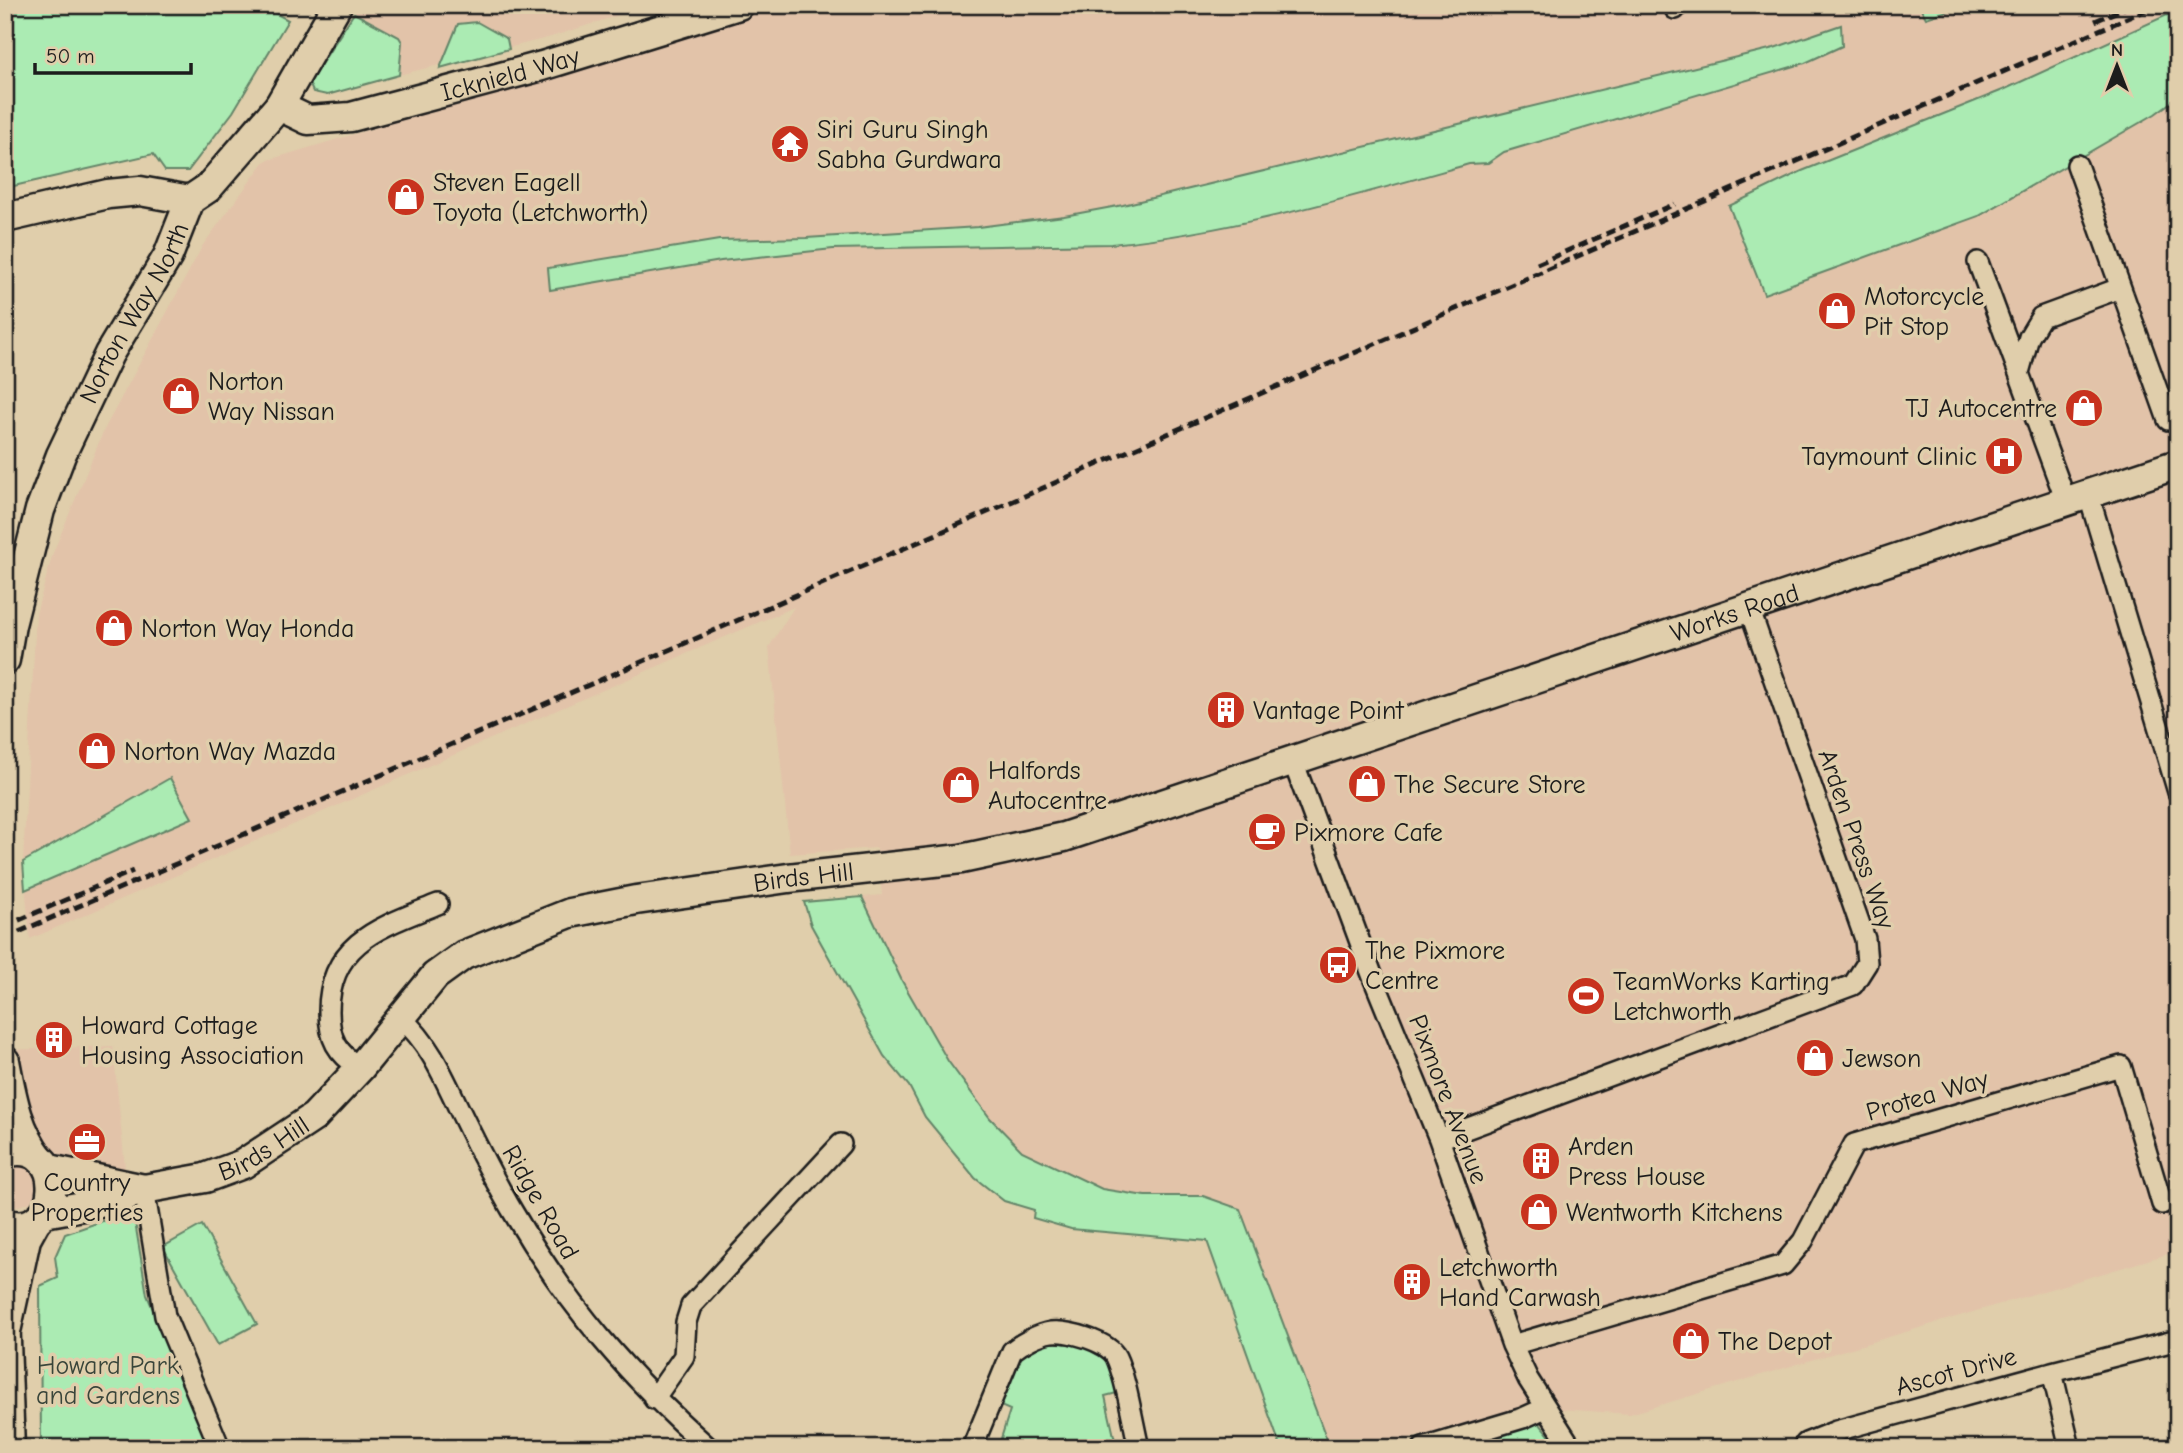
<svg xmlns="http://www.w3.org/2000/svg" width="2183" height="1453" font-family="'Comic Neue',sans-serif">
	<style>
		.built { fill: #e2c3a9 }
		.green { fill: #abebb3; stroke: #648468; stroke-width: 2 }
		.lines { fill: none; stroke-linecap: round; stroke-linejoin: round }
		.street-casing { stroke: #1c1c1c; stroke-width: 24 }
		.secondary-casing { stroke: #1c1c1c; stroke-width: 33 }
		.street { stroke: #e0ceab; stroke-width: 19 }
		.secondary { stroke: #e0ceab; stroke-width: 28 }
		.rail { stroke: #1c1c1c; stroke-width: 5; stroke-dasharray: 10 5; stroke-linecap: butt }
		.labels { text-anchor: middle; stroke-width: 7; stroke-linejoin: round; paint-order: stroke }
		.street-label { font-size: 26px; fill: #1c1c1c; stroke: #e0ceab }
		.poi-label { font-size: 26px; fill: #1c1c1c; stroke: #e0ceab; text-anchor: start }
		.park-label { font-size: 26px; fill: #39453a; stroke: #e0ceab }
	</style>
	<rect width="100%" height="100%" fill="#e0ceab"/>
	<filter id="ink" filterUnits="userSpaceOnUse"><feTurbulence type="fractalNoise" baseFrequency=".0143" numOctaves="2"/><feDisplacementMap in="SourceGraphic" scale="14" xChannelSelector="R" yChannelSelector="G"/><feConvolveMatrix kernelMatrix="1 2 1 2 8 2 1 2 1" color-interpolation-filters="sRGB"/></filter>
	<g filter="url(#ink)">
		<!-- built -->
		<path class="built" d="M358,5H650L551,37L399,75L402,42L399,37L354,13Z
			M767,5H2178V10L2003,90L1802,170L1729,207L1765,294L2155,114L2178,97V1251L1630,1414L1545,1408L1365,1448H1330L1240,1209L1203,1196H1145L1102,1189L1022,1151L990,1118L948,1061L902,981L862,897L882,895L877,848L790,854L769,647L794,607L30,939L23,862L36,614L53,553L104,430L203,245L265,161L673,38Z
			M113,1046L125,1168L5,1211V1050Z"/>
		<!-- green -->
		<path class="green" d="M5,5H260L288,20L233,112L188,171H165L153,154L5,188Z
			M1919,5H1966L1926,18Z
			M2178,10V97L2155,114L1979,216L1764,294L1729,206L1802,171L2003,90Z
			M354,13L399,37L402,42L399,75L327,95L313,92L309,83Z
			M477,22L507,39L509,49L440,68L458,24Z
			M1841,25L1842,46L1805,63L1504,152L1488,163L1469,164C1351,197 1233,232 1111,244L833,249L721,261L550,290L548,268L719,240L806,238L978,227L1064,216L1123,205L1774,48Z
			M170,778L192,818L25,890L23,862Z
			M862,897L902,981L948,1061L990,1118L1022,1151L1102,1189L1145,1196H1203L1240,1209L1330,1448H1281L1207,1241L1071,1229L1033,1218L1034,1210L1004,1201L975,1178L925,1117L909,1086L884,1056L811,925L804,902Z
			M134,1216L147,1295L211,1448H41L40,1286L58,1278L55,1257L65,1234L114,1217Z
			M202,1225L257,1324L218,1345L163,1247Z
			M1050,1342L1087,1346L1107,1358L1117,1393L1105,1396L1116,1445L1128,1442L1132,1448H998L1010,1410L996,1404C1009,1377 1016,1348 1050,1342Z
			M1536,1419L1559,1448H1442Z"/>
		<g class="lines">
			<defs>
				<path id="street" d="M1674,5L1675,9
					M2077,165L2168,420
					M1978,262L2066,501
					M2020,369L2029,337L2041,317L2120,288
					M2088,493L2178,792
					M1293,761L1374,980L1439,1139L1512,1345L1528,1379L1572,1448
					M402,1019C430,1043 445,1080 461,1113C477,1146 494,1180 513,1212C568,1306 628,1376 709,1448
					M360,1068C337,1053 329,1039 329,1011C329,941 384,926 438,904
					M1439,1139L1853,985L1867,963L1865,939L1749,608
					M144,1189L165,1316L220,1448
					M1512,1345L1783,1265L1803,1241L1854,1144L2121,1066L2162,1204
					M2052,1372L2178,1340
					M654,1399L684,1356L686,1322L691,1306L841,1144
					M972,1448L1012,1351C1022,1343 1038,1334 1051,1332C1067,1330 1108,1341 1116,1357C1126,1378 1133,1423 1139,1448
					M1423,1448L1523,1418L1545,1408
					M1802,1448L1806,1443L1836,1431L2052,1372L2070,1448"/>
				<g id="secondary">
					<path id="s1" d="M279,106L308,120L351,117L542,66L739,5"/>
					<path d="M5,218L108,194L140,191L190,200"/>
					<path id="s2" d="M5,660L11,625L40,510L61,455L109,354L168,256L190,200L208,188L279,106L337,5"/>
					<path d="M5,1061C12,1097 17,1129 40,1159"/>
					<path d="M5,1153C70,1135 64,1243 5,1223"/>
					<path d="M49,1169L144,1189"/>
					<path id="s3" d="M44,1213L116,1200L144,1189L205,1178L243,1164L314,1117L360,1068L435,976L464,955L570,913L636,900L788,878L961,859L1064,837L2178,464"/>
					<path d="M5,1314L10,1448"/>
					<path d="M7,1327L26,1239L37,1219"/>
				</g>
			</defs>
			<!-- street casing -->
			<use href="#street" class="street-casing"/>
			<!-- secondary casing -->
			<use href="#secondary" class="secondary-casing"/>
			<!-- street -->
			<use href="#street" class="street"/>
			<!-- secondary -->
			<use href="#secondary" class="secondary"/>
			<!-- rail -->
			<path class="rail" d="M2095,21L2131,5
				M1537,264L1675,204
				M5,926L133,871
				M5,938L2157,5"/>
		</g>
	</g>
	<!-- icons -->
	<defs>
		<symbol id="temple-disc" viewBox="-11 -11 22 22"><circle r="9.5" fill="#c8321e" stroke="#e0ceab"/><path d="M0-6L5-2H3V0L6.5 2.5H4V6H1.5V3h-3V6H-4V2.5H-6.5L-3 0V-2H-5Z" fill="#fff"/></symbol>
		<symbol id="shop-disc" viewBox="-11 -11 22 22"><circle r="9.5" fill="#c8321e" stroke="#e0ceab"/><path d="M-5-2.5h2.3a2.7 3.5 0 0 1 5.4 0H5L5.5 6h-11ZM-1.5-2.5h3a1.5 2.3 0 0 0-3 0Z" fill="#fff"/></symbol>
		<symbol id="hospital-disc" viewBox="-11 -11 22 22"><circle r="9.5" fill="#c8321e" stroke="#e0ceab"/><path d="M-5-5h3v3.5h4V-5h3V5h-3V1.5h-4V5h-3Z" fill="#fff"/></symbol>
		<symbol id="building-disc" viewBox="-11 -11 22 22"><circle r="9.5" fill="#c8321e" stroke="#e0ceab"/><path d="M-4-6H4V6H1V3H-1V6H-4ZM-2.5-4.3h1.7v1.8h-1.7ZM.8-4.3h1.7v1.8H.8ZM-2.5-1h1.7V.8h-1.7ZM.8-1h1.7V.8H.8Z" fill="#fff"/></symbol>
		<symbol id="cafe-disc" viewBox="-11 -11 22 22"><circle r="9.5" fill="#c8321e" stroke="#e0ceab"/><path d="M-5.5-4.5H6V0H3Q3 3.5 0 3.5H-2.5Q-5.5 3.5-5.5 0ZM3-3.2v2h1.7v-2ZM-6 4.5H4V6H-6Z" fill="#fff"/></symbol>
		<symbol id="bus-disc" viewBox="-11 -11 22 22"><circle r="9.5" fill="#c8321e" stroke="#e0ceab"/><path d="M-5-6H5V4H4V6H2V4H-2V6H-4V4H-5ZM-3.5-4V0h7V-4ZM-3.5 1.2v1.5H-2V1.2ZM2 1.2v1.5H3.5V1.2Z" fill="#fff"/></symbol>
		<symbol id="stadium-disc" viewBox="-11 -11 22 22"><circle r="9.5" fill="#c8321e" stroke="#e0ceab"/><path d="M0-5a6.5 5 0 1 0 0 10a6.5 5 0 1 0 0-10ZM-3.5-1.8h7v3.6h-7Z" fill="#fff"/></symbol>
		<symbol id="office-disc" viewBox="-11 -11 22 22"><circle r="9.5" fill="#c8321e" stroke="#e0ceab"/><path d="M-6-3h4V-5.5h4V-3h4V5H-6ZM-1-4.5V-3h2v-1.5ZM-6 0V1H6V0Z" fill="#fff"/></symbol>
	</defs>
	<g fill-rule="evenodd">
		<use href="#temple-disc" x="768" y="122" width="44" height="44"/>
		<use href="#shop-disc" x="384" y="175" width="44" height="44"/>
		<use href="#shop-disc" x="1815" y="289" width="44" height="44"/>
		<use href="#shop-disc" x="159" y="374" width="44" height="44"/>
		<use href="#shop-disc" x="2062" y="386" width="44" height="44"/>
		<use href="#hospital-disc" x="1982" y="434" width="44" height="44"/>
		<use href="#shop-disc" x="92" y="606" width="44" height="44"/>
		<use href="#building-disc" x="1204" y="688" width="44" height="44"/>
		<use href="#shop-disc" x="75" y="729" width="44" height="44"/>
		<use href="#shop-disc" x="1345" y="762" width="44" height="44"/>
		<use href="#shop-disc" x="939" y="763" width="44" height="44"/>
		<use href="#cafe-disc" x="1245" y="810" width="44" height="44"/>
		<use href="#bus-disc" x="1316" y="943" width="44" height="44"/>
		<use href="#stadium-disc" x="1564" y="974" width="44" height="44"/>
		<use href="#building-disc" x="32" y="1018" width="44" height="44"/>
		<use href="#shop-disc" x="1793" y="1036" width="44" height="44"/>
		<use href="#office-disc" x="65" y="1120" width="44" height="44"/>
		<use href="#building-disc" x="1519" y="1139" width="44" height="44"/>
		<use href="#shop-disc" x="1517" y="1190" width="44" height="44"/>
		<use href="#building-disc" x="1390" y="1260" width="44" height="44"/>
		<use href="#shop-disc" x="1669" y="1319" width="44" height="44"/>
	</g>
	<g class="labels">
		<!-- street labels -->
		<g class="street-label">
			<text dy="9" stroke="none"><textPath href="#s1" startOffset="240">Icknield Way</textPath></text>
			<text dy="9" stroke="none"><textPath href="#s2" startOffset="373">Norton Way North</textPath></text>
			<text dy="9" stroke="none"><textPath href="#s3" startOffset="1834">Works Road</textPath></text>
			<text transform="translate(1857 839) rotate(71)" y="9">Arden Press Way</text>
			<text dy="9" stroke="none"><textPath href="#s3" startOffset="863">Birds Hill</textPath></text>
			<text transform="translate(1927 1095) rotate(-16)" y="9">Protea Way</text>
			<text transform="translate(1449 1099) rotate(69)" y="9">Pixmore Avenue</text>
			<text dy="9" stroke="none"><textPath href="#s3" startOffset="231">Birds Hill</textPath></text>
			<text transform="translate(541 1202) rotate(60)" y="9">Ridge Road</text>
			<text transform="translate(1956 1371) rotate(-15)" y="9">Ascot Drive</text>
		</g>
		<!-- poi labels -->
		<g class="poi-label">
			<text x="817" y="138">Siri Guru Singh<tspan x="817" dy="30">Sabha Gurdwara</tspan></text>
			<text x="433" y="191">Steven Eagell<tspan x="433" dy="30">Toyota (Letchworth)</tspan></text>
			<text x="1864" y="305">Motorcycle<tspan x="1864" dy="30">Pit Stop</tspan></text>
			<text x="208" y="390">Norton<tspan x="208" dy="30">Way Nissan</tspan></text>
			<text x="2057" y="417" text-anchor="end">TJ Autocentre</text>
			<text x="1977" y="465" text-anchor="end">Taymount Clinic</text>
			<text x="141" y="637">Norton Way Honda</text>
			<text x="1253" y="719">Vantage Point</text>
			<text x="124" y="760">Norton Way Mazda</text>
			<text x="988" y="779">Halfords<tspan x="988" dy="30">Autocentre</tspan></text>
			<text x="1394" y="793">The Secure Store</text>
			<text x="1294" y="841">Pixmore Cafe</text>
			<text x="1365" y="959">The Pixmore<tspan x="1365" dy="30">Centre</tspan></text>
			<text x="1613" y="990">TeamWorks Karting<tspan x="1613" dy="30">Letchworth</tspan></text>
			<text x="81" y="1034">Howard Cottage<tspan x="81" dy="30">Housing Association</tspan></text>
			<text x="1842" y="1067">Jewson</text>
			<text x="1568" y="1155">Arden<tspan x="1568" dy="30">Press House</tspan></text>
			<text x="87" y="1191" text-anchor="middle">Country<tspan x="87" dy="30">Properties</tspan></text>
			<text x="1566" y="1221">Wentworth Kitchens</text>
			<text x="1439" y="1276">Letchworth<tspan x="1439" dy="30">Hand Carwash</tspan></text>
			<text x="1718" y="1350">The Depot</text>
		</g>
		<!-- park labels -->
		<g class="park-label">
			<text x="108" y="1374">Howard Park<tspan x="108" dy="30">and Gardens</tspan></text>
		</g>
	</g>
	<!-- margin -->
	<rect width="2183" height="1453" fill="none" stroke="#e0ceab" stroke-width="28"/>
	<rect x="14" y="14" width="2155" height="1425" fill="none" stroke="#1c1c1c" stroke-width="2.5" filter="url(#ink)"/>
	<!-- north arrow -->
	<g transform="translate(2117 66)" stroke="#e0ceab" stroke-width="5" paint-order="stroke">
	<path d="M0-5L12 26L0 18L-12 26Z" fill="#1c1c1c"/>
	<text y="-10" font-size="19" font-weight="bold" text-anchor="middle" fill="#1c1c1c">N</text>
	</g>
	<!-- scale -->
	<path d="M35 63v10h156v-10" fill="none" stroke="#1c1c1c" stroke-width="3.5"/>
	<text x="46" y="63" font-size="21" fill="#1c1c1c" stroke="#e0ceab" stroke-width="5" paint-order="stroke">50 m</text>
</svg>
